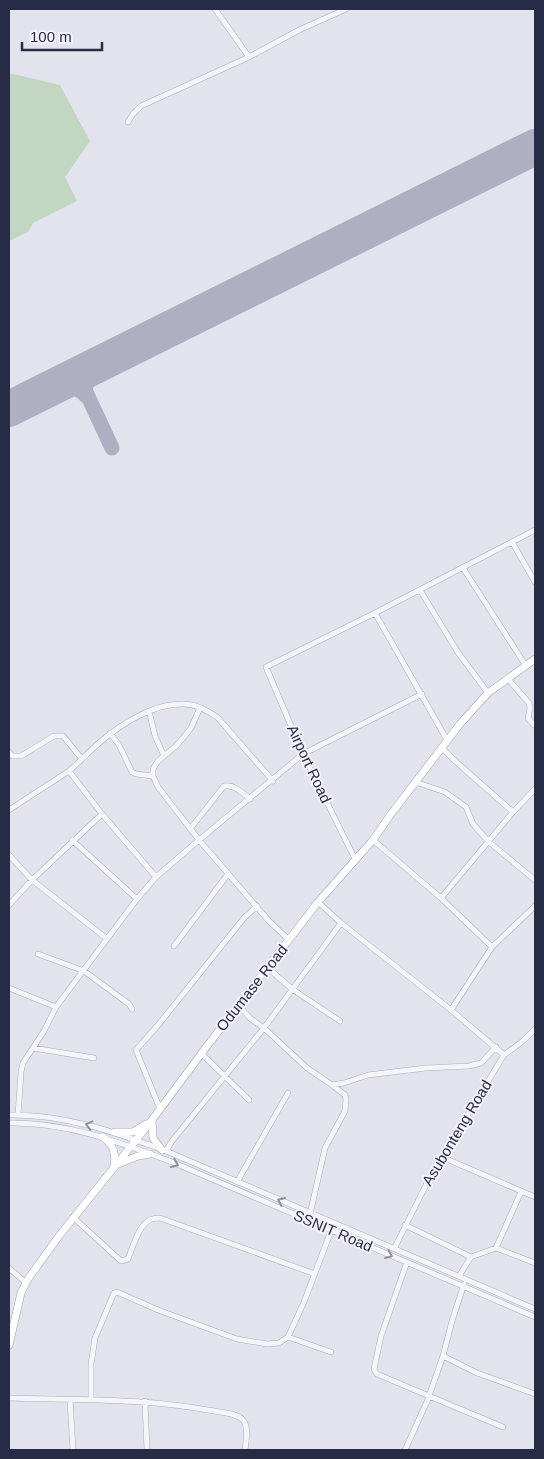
<svg xmlns="http://www.w3.org/2000/svg" width="544" height="1459" font-family="Arial,sans-serif">
	<style>
		.green { fill: #c2d7c2 }
		.lines { fill: none; stroke-linecap: round; stroke-linejoin: round }
		.taxiway { stroke: #aeb0c2; stroke-width: 15 }
		.runway { stroke: #aeb0c2; stroke-width: 36 }
		.minor-casing { stroke: #aaacba; stroke-width: 6 }
		.major-casing { stroke: #9fa3b9; stroke-width: 8 }
		.minor { stroke: #f5f5f9; stroke-width: 5 }
		.major { stroke: #fff; stroke-width: 7 }
		.oneway { stroke: #8e90a0 }
		.labels { text-anchor: middle; stroke-width: 4; stroke-linejoin: round; paint-order: stroke }
		.street-label { font-size: 15px; fill: #282b46; stroke: #f2f3f9 }
	</style>
	<rect width="100%" height="100%" fill="#e2e3ec"/>
	<!-- green -->
	<path class="green" d="M9,73L60,85L90,141L65,177L77,201L33,223L28,232L9,241Z"/>
	<g class="lines">
		<!-- taxiway -->
		<path class="taxiway" d="M97,365L88,378L85,390L112,448
			M55,386C69,385 78,387 87,397"/>
		<!-- runway -->
		<path class="runway" d="M9,409L535,147"/>
		<defs>
			<path id="minor" d="M215,9L249,57
				M128,122L133,114L141,106L249,57L299,30L346,9
				M512,542L535,582
				M463,568L526,666
				M420,590L457,651L488,693
				M375,613L447,740
				M508,679L529,703L530,708L528,718L534,725
				M200,708L191,728L183,738L176,746L158,761L153,769V776L158,787L199,840L303,754L422,694
				M149,711L155,736L164,756
				M110,733L119,745L132,772L136,774L153,776
				M441,747L454,760L513,812
				M9,752L12,756H21L54,736H63L82,759
				M415,782L445,792L466,807L473,824L489,842L535,880
				M9,810L69,771
				M190,829L224,786C234,784 243,793 250,799
				M72,840L137,899
				M373,840L441,898L492,947L451,1010L504,1055
				M9,855L32,880L106,938
				M355,859L303,754L266,667L375,613L535,530
				M156,877L102,814L69,771C83,759 95,745 110,734C132,717 164,700 192,705C202,707 209,712 217,717L273,781
				M441,898L513,812L535,789
				M318,902L341,923L451,1010
				M9,905L32,880L102,814
				M174,946L228,874
				M492,947L535,906
				M38,954L84,971L129,1004L132,1009
				M268,968L292,989L340,1021
				M9,988L56,1007
				M239,1006L251,1019L264,1028L307,1068L332,1085L344,1083L368,1075L426,1068L469,1066L481,1063L496,1047
				M33,1048L94,1058
				M201,1053L249,1100
				M160,1109L136,1050L159,1024L244,918L257,906
				M9,1115C64,1114 115,1132 166,1151L535,1309
				M18,1115L21,1072L23,1063L44,1031L56,1007L137,899L156,877L199,840L268,920L289,940
				M9,1123C67,1122 119,1142 172,1162L535,1317
				M166,1151L172,1141L264,1028L341,923
				M442,1157L535,1197
				M237,1182L288,1093
				M310,1214L325,1148L345,1111L346,1099L345,1095L332,1085
				M74,1218L121,1261L128,1259C133,1247 139,1223 152,1219C155,1218 158,1218 160,1218L315,1274
				M405,1225L471,1257
				M496,1248L535,1263
				M394,1249L430,1177L504,1055L523,1041L535,1029
				M407,1262L381,1336L374,1369L377,1374L429,1396
				M9,1268L26,1283
				M459,1276L471,1257L496,1248L521,1192
				M464,1284L452,1321L443,1356L429,1396L503,1427
				M288,1337L331,1352
				M443,1356L477,1373L535,1394
				M9,1398C78,1400 146,1398 214,1411C223,1413 237,1413 243,1420C249,1427 246,1442 245,1450
				M70,1400L73,1450
				M91,1400V1364L95,1338L114,1293L117,1292L158,1310L237,1339L267,1344L279,1343L288,1337L304,1302L331,1231
				M145,1401L147,1450
				M405,1450L429,1397"/>
			<path id="major" d="M152,1120L153,1138L162,1150
				M115,1132H133L146,1124
				M103,1137C114,1146 116,1153 114,1167
				M118,1164L138,1156L150,1154
				M9,1345L21,1293L28,1279L59,1236L152,1120L207,1046L318,902L373,840L391,814L460,724L488,693L535,659"/>
		</defs>
		<!-- minor casing -->
		<use href="#minor" class="minor-casing"/>
		<!-- major casing -->
		<use href="#major" class="major-casing"/>
		<!-- minor -->
		<use href="#minor" class="minor"/>
		<!-- major -->
		<use href="#major" class="major"/>
	</g>
	<!-- one-way arrows -->
	<defs><path id="oneway-chevron" d="M-2-3.5L2.5 0L-2 3.5" fill="none" stroke-width="1.6" stroke-linecap="round" stroke-linejoin="round" transform="scale(1.25)"/></defs>
	<g class="oneway">
		<use href="#oneway-chevron" transform="translate(89 1125) rotate(-166)"/>
		<use href="#oneway-chevron" transform="translate(175 1164) rotate(23)"/>
		<use href="#oneway-chevron" transform="translate(281 1201) rotate(-156)"/>
		<use href="#oneway-chevron" transform="translate(389 1255) rotate(23)"/>
	</g>
	<g class="labels">
		<!-- street labels -->
		<g class="street-label">
			<text transform="translate(309 764) rotate(65)" y="5">Airport Road</text>
			<text transform="translate(252 988) rotate(-52)" y="5">Odumase Road</text>
			<text transform="translate(457 1133) rotate(-59)" y="5">Asubonteng Road</text>
			<text transform="translate(333 1231) rotate(23)" y="5">SSNIT Road</text>
		</g>
	</g>
	<!-- border -->
	<rect width="544" height="1459" fill="none" stroke="#282b46" stroke-width="20"/>
	<!-- scale -->
	<path d="M22 42v8h80v-8" fill="none" stroke="#282b46" stroke-width="2.5"/>
	<text x="30" y="42" font-size="15" fill="#282b46" stroke="#f2f3f9" stroke-width="4" paint-order="stroke">100 m</text>
</svg>
